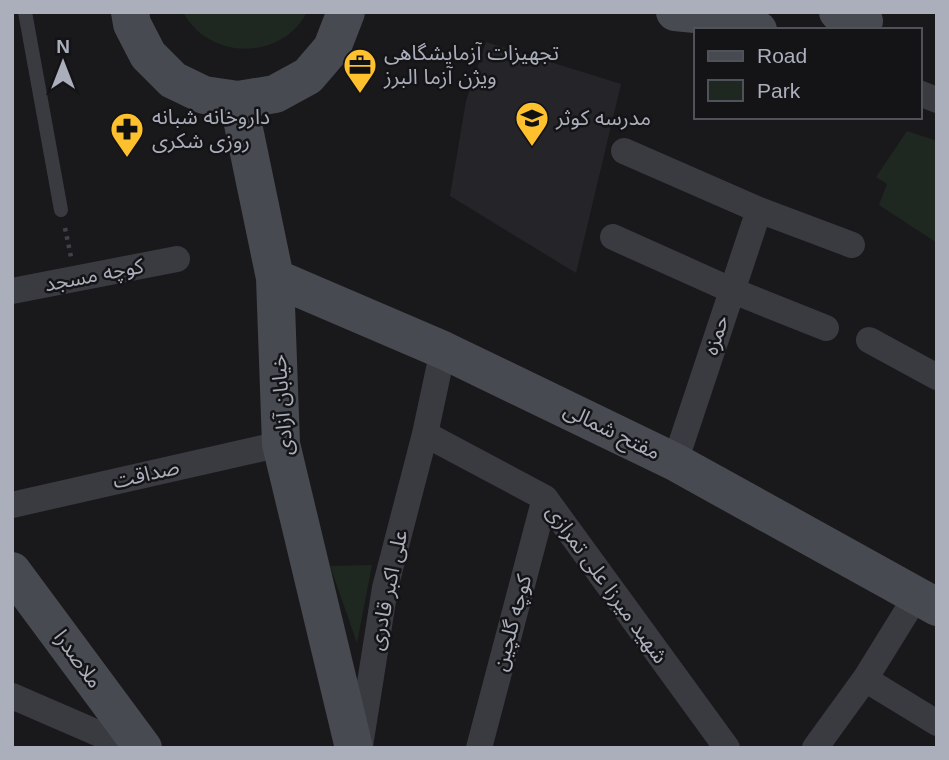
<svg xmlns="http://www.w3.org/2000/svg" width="949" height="760" font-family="Arial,'Noto Sans Arabic',sans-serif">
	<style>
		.built { fill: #252529 }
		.green { fill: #1e2720 }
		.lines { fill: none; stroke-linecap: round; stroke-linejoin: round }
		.path { stroke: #404248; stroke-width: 4.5; stroke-dasharray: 3.5 5; stroke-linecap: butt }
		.lane { stroke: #3a3b41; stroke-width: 14 }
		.street { stroke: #3a3b41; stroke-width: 26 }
		.secondary { stroke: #484a51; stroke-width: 38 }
		.labels { text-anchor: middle; stroke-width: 5; stroke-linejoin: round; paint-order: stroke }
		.poi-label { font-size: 21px; fill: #abafbc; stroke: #141417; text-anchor: start }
		.street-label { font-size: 21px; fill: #abafbc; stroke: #141417 }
	</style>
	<rect width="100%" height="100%" fill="#19191c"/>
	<!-- built -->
	<path class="built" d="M486,42L621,84L576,273L450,196L466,101Z"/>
	<!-- green -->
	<path class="green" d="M183,12H307C282,61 209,61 183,12Z
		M907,131L937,141V243L879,205L887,184L876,177Z
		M372,565L357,643L330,566Z"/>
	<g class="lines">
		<!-- path -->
		<path class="path" d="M65,228L71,257"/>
		<!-- lane -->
		<path class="lane" d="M25,12L61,210"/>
		<!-- street -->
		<path class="street" d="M919,93L937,100
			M624,151L759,210L852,245
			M613,237L731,290L826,328
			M12,291L177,259
			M869,340L937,377
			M443,350L425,434L545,498L727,748
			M675,462L759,210
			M12,505L281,444
			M865,679L937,723
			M12,696L132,748
			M360,746L385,588L425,434
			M479,748L545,498
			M815,748L865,679L917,595"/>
		<!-- secondary -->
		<path class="secondary" d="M130,12L132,24L148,55L173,80L204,95L238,100L275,94L308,76L332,48L346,12
			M675,12L726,17L758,30
			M838,12L864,21
			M238,100L275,278L281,444L354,748
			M275,278L443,350L675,462L937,607
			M12,571L143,748"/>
	</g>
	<!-- icons -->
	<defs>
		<symbol id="office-pin" viewBox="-11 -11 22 30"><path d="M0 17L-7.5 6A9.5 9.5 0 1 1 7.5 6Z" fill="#ffc02e" stroke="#141417"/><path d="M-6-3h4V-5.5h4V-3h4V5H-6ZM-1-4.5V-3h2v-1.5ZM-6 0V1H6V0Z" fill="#111"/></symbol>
		<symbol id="school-pin" viewBox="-11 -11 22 30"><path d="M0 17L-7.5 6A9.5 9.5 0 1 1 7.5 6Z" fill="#ffc02e" stroke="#141417"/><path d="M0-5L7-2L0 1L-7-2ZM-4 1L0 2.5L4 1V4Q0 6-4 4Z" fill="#111"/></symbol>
		<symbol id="pharmacy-pin" viewBox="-11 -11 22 30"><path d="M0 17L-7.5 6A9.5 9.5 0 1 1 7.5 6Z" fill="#ffc02e" stroke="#141417"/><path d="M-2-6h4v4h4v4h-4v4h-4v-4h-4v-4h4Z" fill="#111"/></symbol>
	</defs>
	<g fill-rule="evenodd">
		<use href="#office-pin" x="341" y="46" width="38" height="52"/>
		<use href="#school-pin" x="513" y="99" width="38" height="52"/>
		<use href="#pharmacy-pin" x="108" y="110" width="38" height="52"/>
	</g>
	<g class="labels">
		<!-- poi labels -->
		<g class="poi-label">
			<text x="384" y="60">تجهیزات آزمایشگاهی<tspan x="384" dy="24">ویژن آزما البرز</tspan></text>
			<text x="152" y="124">داروخانه شبانه<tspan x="152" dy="24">روزی شکری</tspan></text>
			<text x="556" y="125">مدرسه کوثر</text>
		</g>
		<!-- street labels -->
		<g class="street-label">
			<text transform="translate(94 275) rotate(-11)" y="7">کوچه مسجد</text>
			<text transform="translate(716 335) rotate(-72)" y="7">حمزه</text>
			<text transform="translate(282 405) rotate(-94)" y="7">خیابان آزادی</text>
			<text transform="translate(612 431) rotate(26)" y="7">مفتح شمالی</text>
			<text transform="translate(146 474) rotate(-13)" y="7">صداقت</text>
			<text transform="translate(607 584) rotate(54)" y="7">شهید میرزا علی تمرازی</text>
			<text transform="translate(388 590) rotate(-78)" y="7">علی اکبر قادری</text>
			<text transform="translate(512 623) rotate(-75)" y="7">کوچه گلچین</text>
			<text transform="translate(78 659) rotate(54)" y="7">ملاصدرا</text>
		</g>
	</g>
	<!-- border -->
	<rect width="949" height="760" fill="none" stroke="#abafbc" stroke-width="28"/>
	<!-- legend -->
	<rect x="694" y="28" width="228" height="91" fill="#141417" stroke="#505259" stroke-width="2"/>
	<rect x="708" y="51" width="35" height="10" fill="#484a51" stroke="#505259" stroke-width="2"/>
	<text x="757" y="63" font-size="21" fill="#abafbc">Road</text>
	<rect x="708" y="80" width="35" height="21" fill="#1e2720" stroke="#505259" stroke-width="2"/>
	<text x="757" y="98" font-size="21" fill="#abafbc">Park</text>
	<!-- north arrow -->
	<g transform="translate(63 63)" stroke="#141417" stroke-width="5" paint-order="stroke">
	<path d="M0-5L12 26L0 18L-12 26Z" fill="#abafbc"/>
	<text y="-10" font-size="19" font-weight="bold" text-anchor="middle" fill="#abafbc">N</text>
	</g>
</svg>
